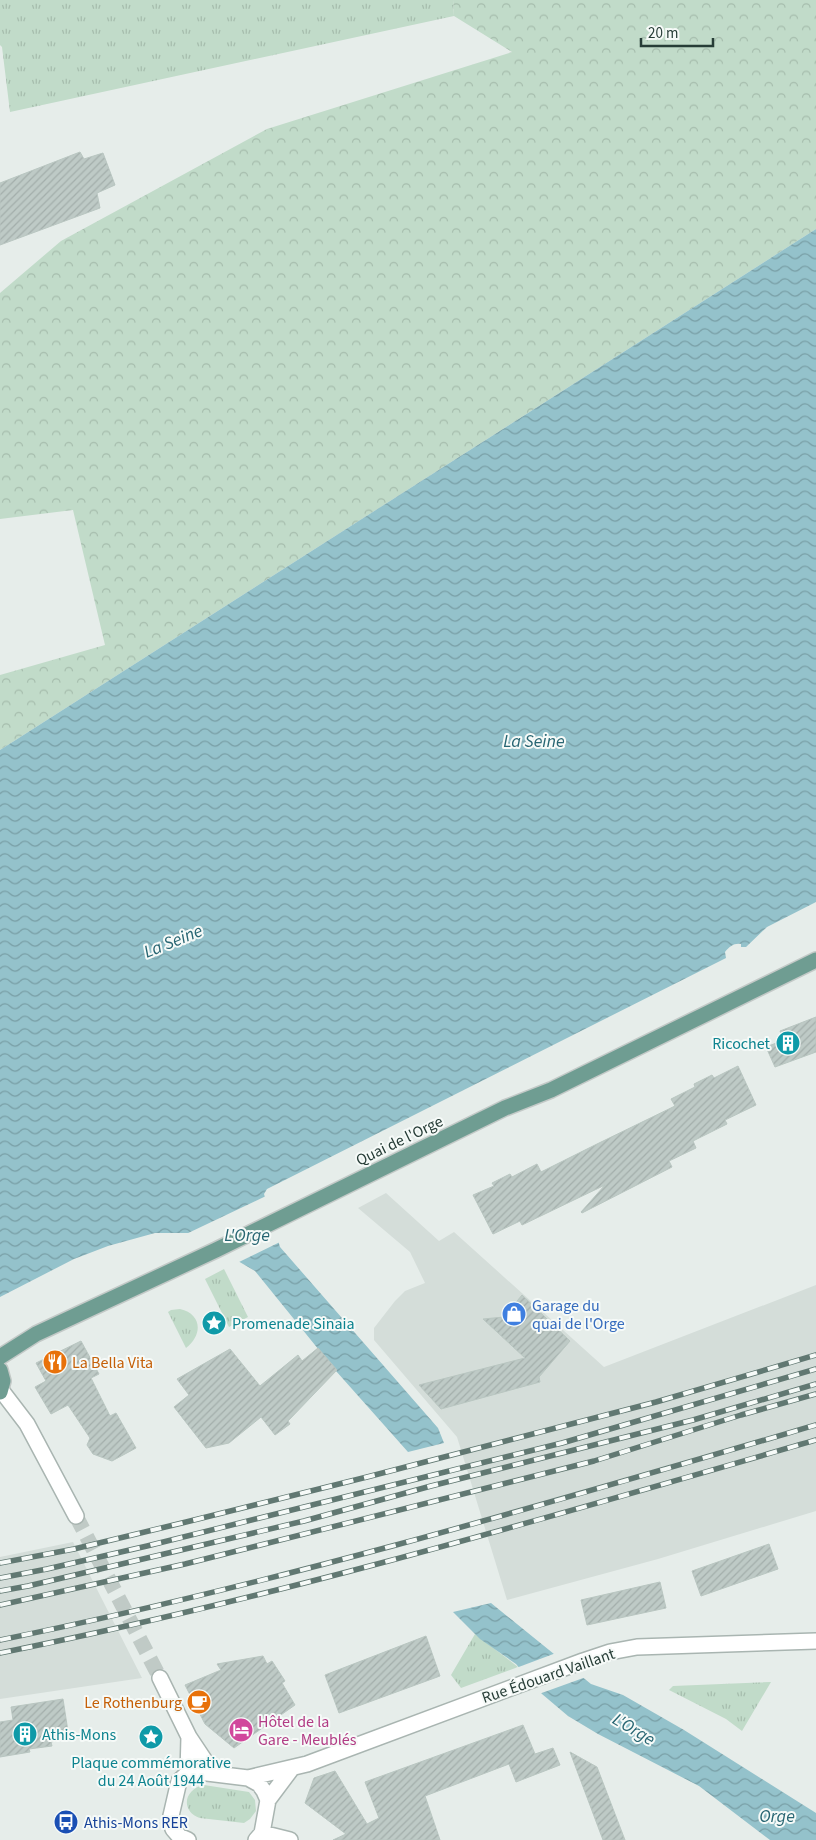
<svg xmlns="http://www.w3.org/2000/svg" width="816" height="1840" font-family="'Source Sans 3',sans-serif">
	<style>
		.built { fill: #d4ddd9 }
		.grass { fill: url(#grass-tufts) }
		.forest { fill: url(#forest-crowns) }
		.water { fill: url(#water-waves) }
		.pier { fill: #e6edea }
		.building { fill: url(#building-hatch); stroke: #b9c6c1 }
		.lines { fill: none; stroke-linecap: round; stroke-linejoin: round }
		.minor-tunnel { stroke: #c0cac6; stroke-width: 15; stroke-dasharray: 15 8; stroke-linecap: butt }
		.minor-casing { stroke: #a9b5b1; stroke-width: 18 }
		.major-casing { stroke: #c3c9c7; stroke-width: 18 }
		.minor { stroke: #fff; stroke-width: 15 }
		.major { stroke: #6f9d92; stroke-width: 15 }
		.rail-casing { stroke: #617872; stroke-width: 5.5 }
		.rail { stroke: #f6faf8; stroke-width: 4; stroke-dasharray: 11; stroke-linecap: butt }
		.labels { text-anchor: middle; stroke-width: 4; stroke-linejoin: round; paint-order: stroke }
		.culture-label { font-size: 16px; fill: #0d838f; stroke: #f6faf8; text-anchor: start }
		.street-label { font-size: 16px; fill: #273d37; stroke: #f6faf8 }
		.shop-label { font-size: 16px; fill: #366cbe; stroke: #f6faf8; text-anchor: start }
		.food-label { font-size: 16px; fill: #c56008; stroke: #f6faf8; text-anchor: start }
		.hotel-label { font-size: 16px; fill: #b23c85; stroke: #f6faf8; text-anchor: start }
		.transit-label { font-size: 16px; fill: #164399; stroke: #f6faf8; text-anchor: start }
		.water-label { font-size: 18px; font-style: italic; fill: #276572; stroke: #f6faf8 }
	</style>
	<defs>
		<pattern id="grass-tufts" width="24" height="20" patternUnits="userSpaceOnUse" patternTransform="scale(1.25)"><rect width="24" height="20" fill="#c1dbc9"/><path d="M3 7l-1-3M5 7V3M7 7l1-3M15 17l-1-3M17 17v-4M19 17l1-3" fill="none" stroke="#a6bdad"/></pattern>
		<pattern id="forest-crowns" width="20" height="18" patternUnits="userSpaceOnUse" patternTransform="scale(1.25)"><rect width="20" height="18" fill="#c1dbc9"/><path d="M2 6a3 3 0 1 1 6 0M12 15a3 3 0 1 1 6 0" fill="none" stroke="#a6bdad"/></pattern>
		<pattern id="water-waves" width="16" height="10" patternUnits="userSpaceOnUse" patternTransform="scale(1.25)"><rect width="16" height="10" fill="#94c2cb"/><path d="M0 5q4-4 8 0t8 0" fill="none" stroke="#799fa6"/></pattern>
		<pattern id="building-hatch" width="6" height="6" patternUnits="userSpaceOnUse" patternTransform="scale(1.25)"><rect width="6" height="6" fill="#becac6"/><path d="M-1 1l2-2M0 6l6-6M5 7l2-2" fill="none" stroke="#a3aeab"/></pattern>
	</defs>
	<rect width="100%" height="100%" fill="#e6edea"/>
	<!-- built -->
	<path class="built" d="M386,1193L439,1241L454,1232L604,1367L816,1285V1511L658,1559L507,1600L457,1437L374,1340V1328L395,1301L405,1291L425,1283L410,1252L358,1208Z
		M73,1542L142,1678L0,1699V1557Z"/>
	<!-- grass -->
	<path class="grass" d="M0,0H453L454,16L10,112L2,47L0,45Z
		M224,1269L248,1317L229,1327L205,1279Z
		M180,1309C202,1314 203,1335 186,1348L168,1312L171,1310Z
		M475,1634L518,1667L461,1688L451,1675Z
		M771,1682L742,1731L726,1719L669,1690L673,1686Z
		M204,1785L249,1792L255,1800L256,1811L250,1819L244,1823L200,1818C180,1811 184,1789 204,1785Z"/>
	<!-- forest -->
	<path class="forest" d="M453,0H816V229L0,750V675L105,645L73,510L0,519V293L61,241L267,129L512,52L454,16Z"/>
	<!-- water -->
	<path class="water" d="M816,229V902L767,927L746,947H741V944C734,943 730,946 725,952L726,958L267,1189L264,1194L280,1247L438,1428L444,1443L408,1452L336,1371L255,1271L190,1233H155L108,1246L74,1259L0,1297V750Z
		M491,1603L591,1684L623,1695L684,1730L816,1813V1840H770L699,1786L598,1734L568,1716L542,1694L516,1664L480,1639L453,1612Z"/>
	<!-- pier -->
	<path class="pier" d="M266,1196L280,1242L237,1263L219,1250L189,1235H184Z
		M556,1653L586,1677L539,1694L516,1668Z"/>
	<!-- building -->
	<path class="building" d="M80,152L84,159L103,153L115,185L97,193L100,208L0,245V183Z
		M816,1017V1052L775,1067L766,1047L784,1040L780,1031Z
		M738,1066L756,1105L725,1120L727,1124L693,1141L696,1148L669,1161L672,1167L582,1213L581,1212L605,1185L522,1225L520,1221L493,1234L473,1195L494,1186L492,1183L510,1174L512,1177L537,1164L541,1172L597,1144L675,1106L671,1099L695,1087L694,1084L712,1075L714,1078Z
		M522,1295L570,1341L539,1377L540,1382L441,1409L419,1385L525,1358L483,1319L504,1317Z
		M81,1341L99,1374L91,1378L110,1416L116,1413L136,1448L112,1461L93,1454L87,1445L90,1438L68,1405L51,1414L35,1387L46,1381L36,1363Z
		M318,1348L337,1370L288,1421L290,1424L275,1435L261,1417L229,1443L206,1448L174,1407L189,1395L177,1379L230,1349L260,1386L298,1355L302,1361Z
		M769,1544L778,1569L701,1596L692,1571Z
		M660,1582L666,1608L587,1625L581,1600Z
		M426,1636L440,1676L339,1713L325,1675Z
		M263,1656L267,1664L272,1661L285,1681L282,1683L295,1705L234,1748L205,1724L185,1685L221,1670L217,1664Z
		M63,1699L69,1738L51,1742L52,1746L29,1749L30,1752L0,1757V1722L13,1720L11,1707Z
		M523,1725L535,1754L553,1748L560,1765L516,1782L509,1764L425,1796L440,1840H333L346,1834L305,1803L314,1778L335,1771L367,1824L379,1818L365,1782Z
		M570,1752L597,1767L625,1840H603Z"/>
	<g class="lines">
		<!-- minor-tunnel -->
		<path class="minor-tunnel" d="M76,1516L160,1678"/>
		<defs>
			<path id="minor" d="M1,1390L27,1424L76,1516
				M160,1678L189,1737L213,1773
				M188,1773L189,1737
				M248,1778L307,1764L583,1661L610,1652L637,1647L816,1641
				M268,1800L292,1768
				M262,1833L290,1840
				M188,1840L179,1836L173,1829L170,1820L179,1781L188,1773L199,1772L248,1778L259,1784L264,1791L268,1800L262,1833L256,1840"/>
			<path id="major" d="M0,1357L36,1334L216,1250L505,1108L551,1090L816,960
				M0,1370L3,1381L0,1392"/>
		</defs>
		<!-- minor casing -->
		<use href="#minor" class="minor-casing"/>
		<!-- major casing -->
		<use href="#major" class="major-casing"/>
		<!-- minor -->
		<use href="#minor" class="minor"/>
		<!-- major -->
		<use href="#major" class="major"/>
		<defs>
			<path id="rail" d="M0,1563L74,1549L186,1522L367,1477L656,1402L816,1355
				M0,1578L47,1569L147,1546L562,1443L816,1369
				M0,1591L28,1586L304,1521L431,1486L693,1420L816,1384
				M0,1605L185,1564L594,1461L741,1415L816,1394
				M0,1640C276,1584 546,1504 816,1425
				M0,1653C276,1598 546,1518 816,1440"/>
		</defs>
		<!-- rail casing -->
		<use href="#rail" class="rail-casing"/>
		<!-- rail -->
		<use href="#rail" class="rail"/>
	</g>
	<!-- icons -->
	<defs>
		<symbol id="building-disc" viewBox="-11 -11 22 22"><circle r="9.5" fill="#0f9aa8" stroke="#f6faf8"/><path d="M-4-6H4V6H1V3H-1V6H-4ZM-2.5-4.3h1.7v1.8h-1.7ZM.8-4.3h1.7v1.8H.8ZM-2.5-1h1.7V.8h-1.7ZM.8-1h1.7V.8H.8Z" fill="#fff"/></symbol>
		<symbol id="shop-disc" viewBox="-11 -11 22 22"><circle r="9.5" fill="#3f7fe0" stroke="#f6faf8"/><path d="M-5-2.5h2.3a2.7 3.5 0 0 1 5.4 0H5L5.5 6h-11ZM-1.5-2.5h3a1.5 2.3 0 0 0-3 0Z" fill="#fff"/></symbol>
		<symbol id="sight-disc" viewBox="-11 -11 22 22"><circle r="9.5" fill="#0f9aa8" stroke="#f6faf8"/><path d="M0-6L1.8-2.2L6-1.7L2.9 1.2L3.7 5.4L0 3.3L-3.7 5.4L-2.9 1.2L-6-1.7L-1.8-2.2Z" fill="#fff"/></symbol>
		<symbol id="restaurant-disc" viewBox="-11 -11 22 22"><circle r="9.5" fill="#e8710a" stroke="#f6faf8"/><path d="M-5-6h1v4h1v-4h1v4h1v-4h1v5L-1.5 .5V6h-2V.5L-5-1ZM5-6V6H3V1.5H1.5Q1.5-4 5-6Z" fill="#fff"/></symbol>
		<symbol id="cafe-disc" viewBox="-11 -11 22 22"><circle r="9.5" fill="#e8710a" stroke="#f6faf8"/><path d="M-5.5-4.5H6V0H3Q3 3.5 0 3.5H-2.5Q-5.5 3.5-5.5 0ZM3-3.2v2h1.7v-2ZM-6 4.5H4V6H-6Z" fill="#fff"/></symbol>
		<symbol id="hotel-disc" viewBox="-11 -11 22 22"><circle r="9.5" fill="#d1479c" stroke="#f6faf8"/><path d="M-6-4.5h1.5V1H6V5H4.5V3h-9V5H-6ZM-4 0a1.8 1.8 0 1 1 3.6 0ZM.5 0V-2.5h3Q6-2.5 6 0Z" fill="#fff"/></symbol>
		<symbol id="bus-disc" viewBox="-11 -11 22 22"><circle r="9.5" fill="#1a4fb4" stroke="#f6faf8"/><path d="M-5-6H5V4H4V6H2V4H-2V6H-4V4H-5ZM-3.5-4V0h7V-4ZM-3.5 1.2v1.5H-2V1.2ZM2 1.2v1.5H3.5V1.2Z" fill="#fff"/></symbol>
	</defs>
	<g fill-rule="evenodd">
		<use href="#building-disc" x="774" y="1029" width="28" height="28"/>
		<use href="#shop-disc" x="500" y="1300" width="28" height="28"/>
		<use href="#sight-disc" x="200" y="1309" width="28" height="28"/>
		<use href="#restaurant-disc" x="41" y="1348" width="28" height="28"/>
		<use href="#cafe-disc" x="185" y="1688" width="28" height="28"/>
		<use href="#hotel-disc" x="227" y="1716" width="28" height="28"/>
		<use href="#building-disc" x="11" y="1720" width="28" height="28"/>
		<use href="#sight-disc" x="137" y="1723" width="28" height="28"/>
		<use href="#bus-disc" x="52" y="1808" width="28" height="28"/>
	</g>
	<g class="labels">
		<!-- culture labels -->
		<g class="culture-label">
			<text x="770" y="1049" text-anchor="end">Ricochet</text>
			<text x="232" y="1329">Promenade Sinaia</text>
			<text x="42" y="1740">Athis-Mons</text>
			<text x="151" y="1768" text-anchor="middle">Plaque commémorative<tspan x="151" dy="18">du 24 Août 1944</tspan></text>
		</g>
		<!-- street labels -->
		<g class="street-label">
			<text transform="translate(399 1140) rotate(-26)" y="6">Quai de l'Orge</text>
			<text transform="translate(548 1675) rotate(-19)" y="6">Rue Édouard Vaillant</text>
		</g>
		<!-- shop labels -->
		<g class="shop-label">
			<text x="532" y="1311">Garage du<tspan x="532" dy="18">quai de l'Orge</tspan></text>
		</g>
		<!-- food labels -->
		<g class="food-label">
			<text x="72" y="1368">La Bella Vita</text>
			<text x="182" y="1708" text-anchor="end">Le Rothenburg</text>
		</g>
		<!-- hotel labels -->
		<g class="hotel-label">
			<text x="258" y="1727">Hôtel de la<tspan x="258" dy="18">Gare - Meublés</tspan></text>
		</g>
		<!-- transit labels -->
		<g class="transit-label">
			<text x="84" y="1828">Athis-Mons RER</text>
		</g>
		<!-- water labels -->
		<g class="water-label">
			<text x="534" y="747">La Seine</text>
			<text transform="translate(173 941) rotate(-22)" y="6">La Seine</text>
			<text x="247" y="1241">L'Orge</text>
			<text transform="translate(634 1729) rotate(31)" y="6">L'Orge</text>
			<text x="777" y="1822">Orge</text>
		</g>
	</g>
	<!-- scale -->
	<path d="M641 38v8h72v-8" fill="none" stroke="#273d37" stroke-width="2.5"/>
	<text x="648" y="38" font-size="15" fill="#273d37" stroke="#f6faf8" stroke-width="4" paint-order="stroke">20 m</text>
</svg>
